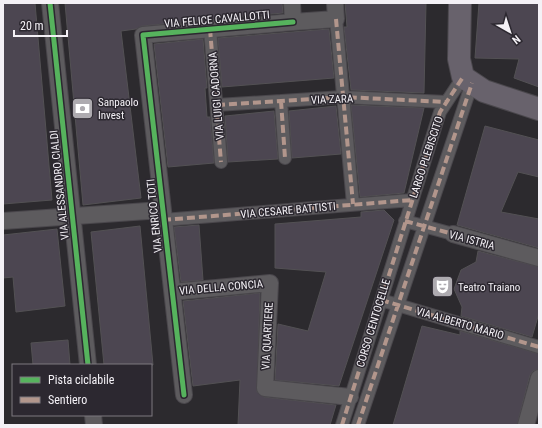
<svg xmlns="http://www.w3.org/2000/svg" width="542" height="428" font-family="'Roboto Condensed',sans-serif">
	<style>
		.building { fill: #4c4651; stroke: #535154 }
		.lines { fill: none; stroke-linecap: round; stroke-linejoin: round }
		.pedestrian-casing { stroke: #4a474c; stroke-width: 14 }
		.minor-casing { stroke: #4a474c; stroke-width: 18 }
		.primary-casing { stroke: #4a474c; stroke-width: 24 }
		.pedestrian { stroke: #5d5b5e; stroke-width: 12 }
		.minor { stroke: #5d5b5e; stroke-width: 16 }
		.primary { stroke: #68626c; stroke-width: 22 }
		.quiet { stroke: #b2968c; stroke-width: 4; stroke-dasharray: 8 4; stroke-linecap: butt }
		.cycleway-casing { stroke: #2c2830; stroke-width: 8 }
		.cycleway { stroke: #56b35d; stroke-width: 5 }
		.labels { text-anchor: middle; stroke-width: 3; stroke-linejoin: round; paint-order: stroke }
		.street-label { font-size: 11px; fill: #f4f1f6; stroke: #2c2830 }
		.poi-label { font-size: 11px; fill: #f4f1f6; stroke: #2c2830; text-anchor: start }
	</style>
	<rect width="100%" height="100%" fill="#2c2a2e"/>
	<!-- building -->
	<path class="building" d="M3,3H35L52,200L3,204Z
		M65,3H282L283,13L142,26L136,29L121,31L141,198L83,205Z
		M345,3H426L424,93L351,90L344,27H347Z
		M479,3H539V87L514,78L519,59L475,58Z
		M329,29L334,78L222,87L218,38Z
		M203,39L207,88H205L207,117H210L214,163L168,167L154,44Z
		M351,105L424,108L404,193L360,197Z
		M336,106L341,154L292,158L289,111Z
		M274,111L278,159L228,162L225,116Z
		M485,126L539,140V177L518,172L501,212L539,219V248L457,225Z
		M384,210L394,220L339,386L275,380L278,324L308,331L326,272L275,268V224L361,217V212Z
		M199,225L203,280L181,282L174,227Z
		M140,226L153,365H104L91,232Z
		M57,229L65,306L16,312L13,277L3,278V235Z
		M478,251L539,267V313L532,337L461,316L462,307L454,289L461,270L476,262Z
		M260,293L257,392L264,397L336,405L330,425H238L240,380L193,386L183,301Z
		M422,326L460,335V331L539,354V369L533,371L530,375L517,425H393Z
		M68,340L70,365H33L31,343Z"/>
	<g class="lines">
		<defs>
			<path id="pedestrian" d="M336,19L353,204
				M210,29L221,162
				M281,101L285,158
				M217,105L343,97L446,102
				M163,220L412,200
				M405,221L453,234
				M381,300L539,347
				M342,425L440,112L463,77
				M358,425L472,83"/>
			<path id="minor" d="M50,3L88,365
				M292,3L293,22L336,19L335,3
				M3,221L162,210
				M453,234L539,258
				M173,292L270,283L265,388L350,397
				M184,395L143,35L293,22
				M93,415L94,425
				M526,425L539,378"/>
			<path id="primary" d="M460,3L459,59L463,77L484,91L539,109"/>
		</defs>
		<!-- pedestrian casing -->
		<use href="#pedestrian" class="pedestrian-casing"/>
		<!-- minor casing -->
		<use href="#minor" class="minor-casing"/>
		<!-- primary casing -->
		<use href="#primary" class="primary-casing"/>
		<!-- pedestrian -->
		<use href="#pedestrian" class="pedestrian"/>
		<!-- minor -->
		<use href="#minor" class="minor"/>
		<!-- primary -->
		<use href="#primary" class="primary"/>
		<!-- quiet -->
		<path class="quiet" d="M336,19L353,204
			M210,29L221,162
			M281,101L285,158
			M217,105L343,97L446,102
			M163,220L412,200
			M405,221L453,234
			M381,300L539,347
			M342,425L440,112L463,77
			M358,425L472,83"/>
		<defs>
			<path id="cycleway" d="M50,3L88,365
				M184,395L143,35L293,22"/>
		</defs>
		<!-- cycleway casing -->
		<use href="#cycleway" class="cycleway-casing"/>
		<!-- cycleway -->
		<use href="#cycleway" class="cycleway"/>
	</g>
	<!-- icons -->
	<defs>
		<symbol id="bank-square" viewBox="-11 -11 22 22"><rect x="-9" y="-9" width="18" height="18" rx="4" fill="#aeabb0" stroke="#2c2830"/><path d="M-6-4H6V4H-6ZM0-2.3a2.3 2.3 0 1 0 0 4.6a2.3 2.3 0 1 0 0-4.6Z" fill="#fff"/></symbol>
		<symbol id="theatre-square" viewBox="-11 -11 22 22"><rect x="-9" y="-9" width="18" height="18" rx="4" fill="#aeabb0" stroke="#2c2830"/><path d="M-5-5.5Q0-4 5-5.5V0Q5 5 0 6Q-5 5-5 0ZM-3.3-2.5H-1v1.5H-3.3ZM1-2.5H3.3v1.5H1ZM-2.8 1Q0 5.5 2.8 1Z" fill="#fff"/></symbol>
	</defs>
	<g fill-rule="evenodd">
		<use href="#bank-square" x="70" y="96" width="25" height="25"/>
		<use href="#theatre-square" x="430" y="274" width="25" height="25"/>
	</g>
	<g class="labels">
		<!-- street labels -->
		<g class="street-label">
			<text transform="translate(217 19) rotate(-5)" y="4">VIA FELICE CAVALLOTTI</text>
			<text transform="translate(216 96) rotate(-95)" y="4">VIA LUIGI CADORNA</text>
			<text transform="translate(332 99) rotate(-2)" y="4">VIA ZARA</text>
			<text transform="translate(426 157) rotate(-72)" y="4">LARGO PLEBISCITO</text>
			<text transform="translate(59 185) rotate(-96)" y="4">VIA ALESSANDRO CIALDI</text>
			<text transform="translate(288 210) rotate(-5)" y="4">VIA CESARE BATTISTI</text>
			<text transform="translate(154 216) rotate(-96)" y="4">VIA ENRICO TOTI</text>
			<text transform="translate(472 240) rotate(15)" y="4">VIA ISTRIA</text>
			<text transform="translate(221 287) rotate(-5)" y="4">VIA DELLA CONCIA</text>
			<text transform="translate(373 323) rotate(-73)" y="4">CORSO CENTOCELLE</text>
			<text transform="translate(460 323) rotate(16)" y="4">VIA ALBERTO MARIO</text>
			<text transform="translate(267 336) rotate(-87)" y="4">VIA QUARTIERE</text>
		</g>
		<!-- poi labels -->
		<g class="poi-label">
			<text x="98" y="106">Sanpaolo<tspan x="98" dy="13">Invest</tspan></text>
			<text x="458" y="291">Teatro Traiano</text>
		</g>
	</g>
	<!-- border -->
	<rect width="542" height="428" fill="none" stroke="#f4f1f6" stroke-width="8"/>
	<!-- legend -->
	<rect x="12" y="364" width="140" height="52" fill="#2c2830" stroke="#7c787f"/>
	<rect x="20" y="377" width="20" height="6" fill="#56b35d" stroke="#7c787f"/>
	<text x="48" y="384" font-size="12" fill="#f4f1f6">Pista ciclabile</text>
	<rect x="20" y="397" width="20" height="6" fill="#b2968c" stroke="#7c787f"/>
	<text x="48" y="404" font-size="12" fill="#f4f1f6">Sentiero</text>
	<!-- north arrow -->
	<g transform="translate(510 32) rotate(141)" stroke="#2c2830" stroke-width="3" paint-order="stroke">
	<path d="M0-3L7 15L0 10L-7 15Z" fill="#f4f1f6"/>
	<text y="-6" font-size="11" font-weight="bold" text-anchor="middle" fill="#f4f1f6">N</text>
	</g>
	<!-- scale -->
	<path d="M14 30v6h53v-6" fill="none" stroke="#f4f1f6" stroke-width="2"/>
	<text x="20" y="30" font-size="12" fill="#f4f1f6" stroke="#2c2830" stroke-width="3" paint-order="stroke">20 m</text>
</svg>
